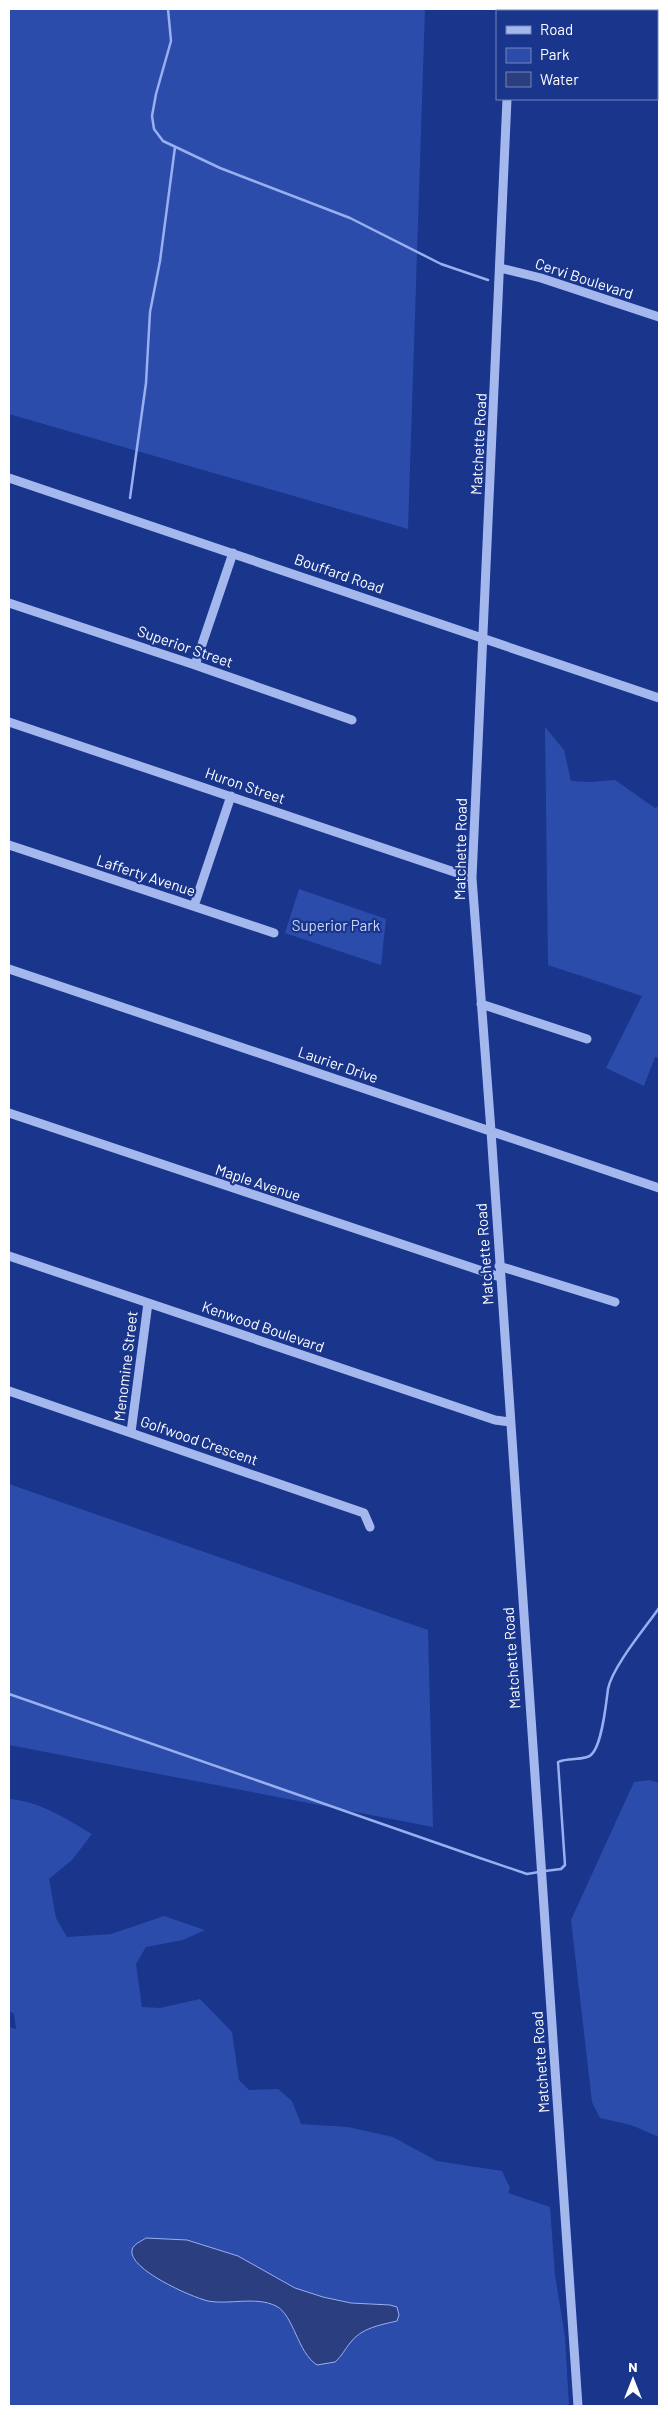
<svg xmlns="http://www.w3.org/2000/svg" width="668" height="2415" font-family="Barlow,sans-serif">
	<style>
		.green { fill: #2c4cab }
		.water { fill: #2b3e80; stroke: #98aff0 }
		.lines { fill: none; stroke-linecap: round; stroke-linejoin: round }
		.stream { stroke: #98aff0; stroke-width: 2.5 }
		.minor { stroke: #a5b8ee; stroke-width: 9 }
		.labels { text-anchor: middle; stroke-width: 4.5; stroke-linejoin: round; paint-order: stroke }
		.street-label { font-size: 15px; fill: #fff; stroke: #19358c }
		.park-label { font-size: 15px; fill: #cbd7fa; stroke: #19358c }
	</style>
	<rect width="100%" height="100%" fill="#19358c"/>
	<!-- green -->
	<path class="green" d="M9,9H425L408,529L9,414Z
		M545,727L564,750L571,781L591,782L615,780L655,808L659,806V1058L655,1057L644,1086L606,1068L642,996L548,965Z
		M299,889L386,919L381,965L285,933Z
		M9,1484L428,1630L433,1827L9,1745Z
		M650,1780L659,1783V2137L631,2125L600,2118L592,2102L571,1920L634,1782Z
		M9,1799C40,1801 66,1819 92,1834L72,1860L49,1879L56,1918L67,1937L111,1934L164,1916L205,1930L183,1940L146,1947L136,1964L142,2007L160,2008L200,1999L232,2032L239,2080L249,2090L278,2089L292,2101L301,2124L348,2127L393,2137L437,2161L502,2171L510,2188L508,2193L550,2207L555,2275L565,2337L569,2406H9V2027L16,2029L14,2014L9,2011Z"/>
	<!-- water -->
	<path class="water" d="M146,2238L187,2240L238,2256L295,2288L323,2297L351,2303L390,2305L397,2307L399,2315L397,2321C380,2325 361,2328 350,2343C345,2349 342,2356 335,2362L317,2365C297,2352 294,2315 276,2306C256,2296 229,2305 208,2301C191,2297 128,2269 132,2250C133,2244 142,2241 146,2238Z"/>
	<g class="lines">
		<!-- stream -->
		<path class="stream" d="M168,9L171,41L156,94L152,116L154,129L163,141L220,168L350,218L441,264L488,280
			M130,498L146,383L150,312L160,261L175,147
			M9,1694L477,1857L527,1874L539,1872
			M545,1871L561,1869L565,1865L558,1762C568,1757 585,1761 591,1755C602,1746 606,1704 608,1689C612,1667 646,1627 659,1608"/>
		<!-- minor -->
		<path class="minor" d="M511,11V9
			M507,99L472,878L491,1131L578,2406
			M500,268L541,278L659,317
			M9,478L659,698
			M9,603L195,665L352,720
			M195,665L233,553
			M9,722L472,878
			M9,845L274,933
			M194,906L231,796
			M9,969L659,1188
			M481,1004L587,1039
			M9,1113L500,1277
			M9,1256L495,1420L510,1422
			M499,1266L615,1302
			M9,1391L364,1513L370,1527
			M131,1432L148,1303"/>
	</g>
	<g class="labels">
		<!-- street labels -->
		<g class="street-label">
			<text transform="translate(584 279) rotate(18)" y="5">Cervi Boulevard</text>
			<text transform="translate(479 444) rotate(-87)" y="5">Matchette Road</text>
			<text transform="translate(339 574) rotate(19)" y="5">Bouffard Road</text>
			<text transform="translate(185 647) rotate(19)" y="5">Superior Street</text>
			<text transform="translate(245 786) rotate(19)" y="5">Huron Street</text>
			<text transform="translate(461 849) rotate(-89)" y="5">Matchette Road</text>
			<text transform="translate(146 876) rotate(18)" y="5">Lafferty Avenue</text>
			<text transform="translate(338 1065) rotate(19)" y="5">Laurier Drive</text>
			<text transform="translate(258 1183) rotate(18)" y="5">Maple Avenue</text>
			<text transform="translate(485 1254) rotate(-94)" y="5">Matchette Road</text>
			<text transform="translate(263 1327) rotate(19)" y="5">Kenwood Boulevard</text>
			<text transform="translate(126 1366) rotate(-83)" y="5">Menomine Street</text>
			<text transform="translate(199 1441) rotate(19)" y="5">Golfwood Crescent</text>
			<text transform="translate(512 1658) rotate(-94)" y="5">Matchette Road</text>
			<text transform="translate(541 2062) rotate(-94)" y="5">Matchette Road</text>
		</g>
		<!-- park labels -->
		<g class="park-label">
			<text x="336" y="931">Superior Park</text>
		</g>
	</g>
	<!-- border -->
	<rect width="668" height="2415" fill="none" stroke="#ffffff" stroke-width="20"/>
	<!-- legend -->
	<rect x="496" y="10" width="162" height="90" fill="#19358c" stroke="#7586ba"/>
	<rect x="506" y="26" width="25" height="8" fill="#a5b8ee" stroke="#7586ba"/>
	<text x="540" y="35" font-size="15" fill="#ffffff">Road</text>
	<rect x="506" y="48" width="25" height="15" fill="#2c4cab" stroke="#7586ba"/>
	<text x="540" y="60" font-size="15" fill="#ffffff">Park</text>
	<rect x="506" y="72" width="25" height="15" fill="#2b3e80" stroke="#7586ba"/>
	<text x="540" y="85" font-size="15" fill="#ffffff">Water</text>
	<!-- north arrow -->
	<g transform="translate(633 2380)" stroke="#19358c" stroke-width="4" paint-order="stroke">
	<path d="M0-4L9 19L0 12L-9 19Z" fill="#ffffff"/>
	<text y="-8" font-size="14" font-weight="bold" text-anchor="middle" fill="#ffffff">N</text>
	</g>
</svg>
